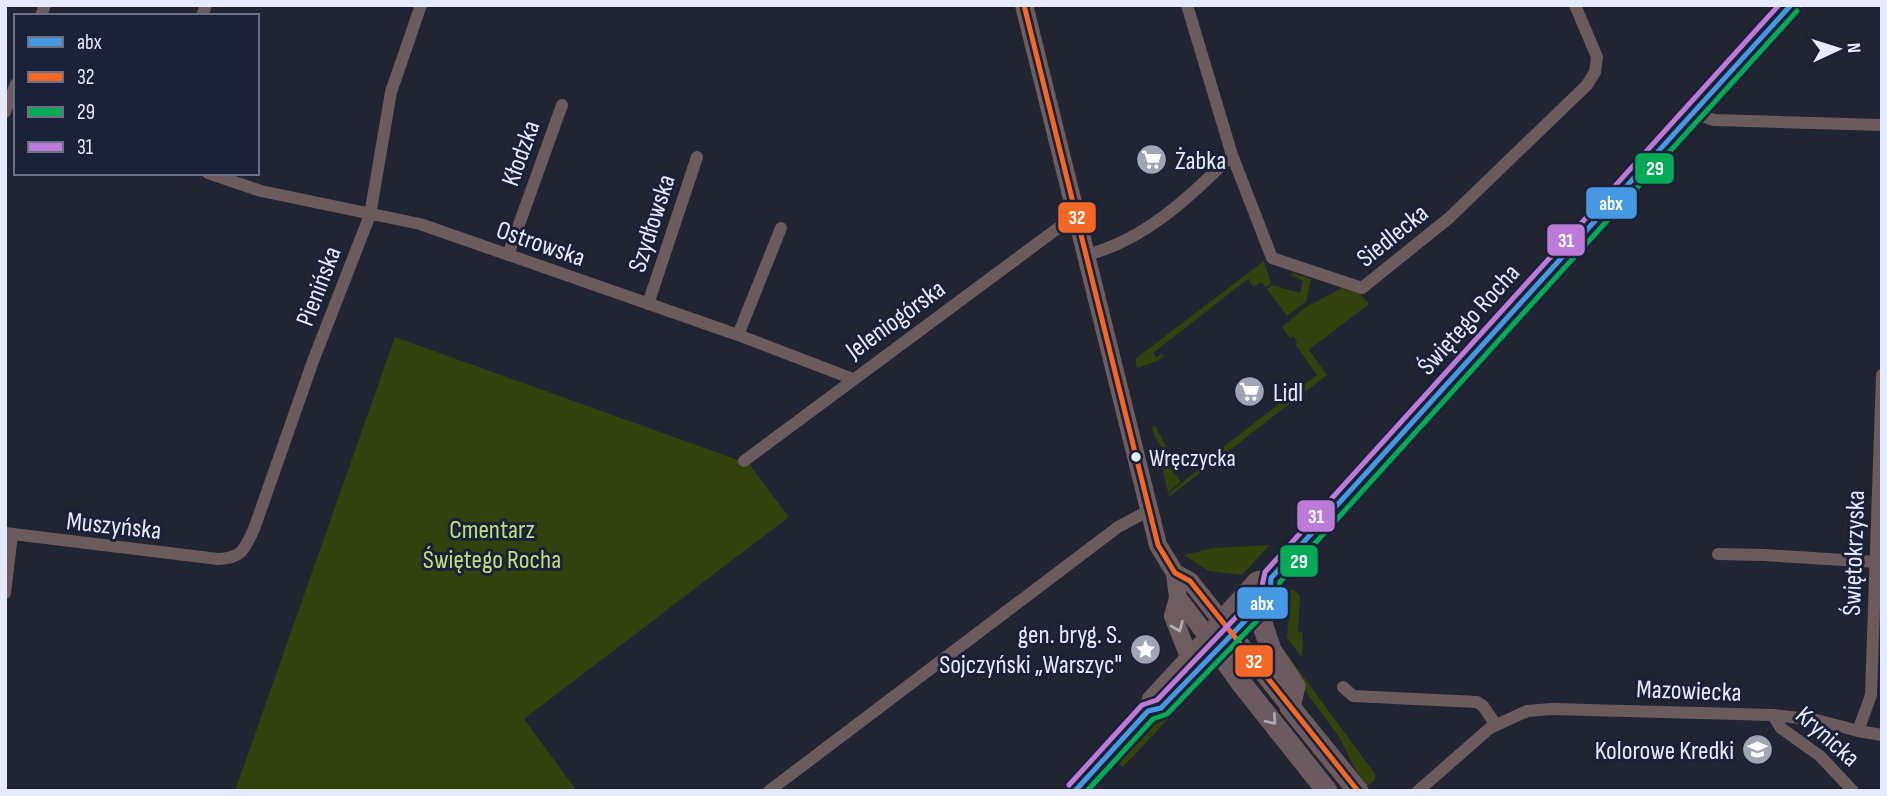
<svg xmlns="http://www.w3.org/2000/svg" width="1887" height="796" font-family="'Sofia Sans Condensed',sans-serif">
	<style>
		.green { fill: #33410d }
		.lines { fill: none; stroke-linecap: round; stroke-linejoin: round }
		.street { stroke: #6a5b5c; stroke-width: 12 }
		.secondary { stroke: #6d5d5f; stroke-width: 18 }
		.primary { stroke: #6b5b60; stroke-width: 21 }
		.bus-1-casing { stroke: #1b2137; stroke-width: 10 }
		.bus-2-casing { stroke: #1b2137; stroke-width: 10 }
		.bus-3-casing { stroke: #1b2137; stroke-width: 10 }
		.bus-4-casing { stroke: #1b2137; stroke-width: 10 }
		.bus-1 { stroke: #4699e1; stroke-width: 5 }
		.bus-2 { stroke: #f36827; stroke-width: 5 }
		.bus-3 { stroke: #06aa56; stroke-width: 5 }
		.bus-4 { stroke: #bd7bd9; stroke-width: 5 }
		.oneway { stroke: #afabb4 }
		.oneway2 { stroke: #aeaab5 }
		.bus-dot { fill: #e5ebfa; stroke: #1b2137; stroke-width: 2.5 }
		.labels { text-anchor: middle; stroke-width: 6; stroke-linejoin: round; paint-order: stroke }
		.bus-label { font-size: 24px; fill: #e5ebfa; stroke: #1b2137; text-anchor: start }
		.street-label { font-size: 26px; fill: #e5ebfa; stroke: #1b2137 }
		.poi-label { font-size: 26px; fill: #e5ebfa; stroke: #1b2137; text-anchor: start }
		.park-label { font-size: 26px; fill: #c0de7f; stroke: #1b2137 }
		.line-badge { stroke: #1b2137; stroke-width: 2.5 }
		.badge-label { font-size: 19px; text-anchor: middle; font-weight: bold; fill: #fff }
	</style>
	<rect width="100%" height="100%" fill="#212431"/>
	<!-- green -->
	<path class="green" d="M1264,261L1271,283L1266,287L1261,282L1254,287L1248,279L1153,353L1156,358L1162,354L1164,356L1157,361L1137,368L1135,359Z
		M1293,273L1311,279L1306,302L1287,316L1267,289L1272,285L1300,293L1303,281L1291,275Z
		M1342,288L1359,293L1369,304L1309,350L1327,375L1170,496L1168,494L1224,449L1223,447L1317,375L1295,344L1297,341L1293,336L1290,338L1282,327L1306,307Z
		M395,337L749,464L789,517L524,719L577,791H235Z
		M1155,426L1167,448L1160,454L1181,482L1168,492L1158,451L1162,448L1154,435L1152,427Z
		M1277,537L1242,575L1209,571L1184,555L1213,548L1270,545Z
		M1291,589L1299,594L1300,598L1298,631L1303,633L1302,658L1287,637Z
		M1284,650L1375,774V780L1365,788L1339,737L1278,654Z
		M1182,695L1185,698L1184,702L1123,767L1119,763Z"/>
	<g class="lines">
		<!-- street -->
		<path class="street" d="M1187,5L1232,155L1272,258L1362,288L1449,218L1587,85L1595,72L1597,57L1575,5
			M41,16L45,5
			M202,16L206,5
			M5,112L16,84
			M1693,113L1714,120L1882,125
			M208,173L261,191L420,224L738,335L853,379
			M508,255L562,105
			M1086,255C1144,241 1191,196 1232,155
			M648,304L697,157
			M738,335L781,228
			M744,461L1058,228L1066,222L1077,219
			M5,533L218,559C242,558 244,550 254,529L313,361L370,215L391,92L421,5
			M1718,554L1764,555L1875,562
			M5,593L12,535
			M1343,687L1353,696L1477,702L1483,706L1496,725
			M1773,715L1781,728L1820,756L1853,791
			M1858,731L1871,695L1882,375
			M769,791L1118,527L1150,510
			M1418,791L1490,728L1527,711L1552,709L1773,715L1817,720L1858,731L1882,735"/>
		<!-- secondary -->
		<path class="secondary" d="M1024,5L1158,545L1175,573L1178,598L1208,637L1151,699L1148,711L1075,791
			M1175,573L1190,581L1290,707
			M1178,598L1173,616L1189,657
			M1148,711L1161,708L1257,608"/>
		<!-- primary -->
		<path class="primary" d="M1271,578L1270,595L1257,608L1271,650L1295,686L1290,707L1358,791
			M1327,791L1242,684L1208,637L1257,582L1271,578L1791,5"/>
		<defs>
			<path id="bus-1" d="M1075,791L1148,711L1161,708L1270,595L1271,578L1791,5"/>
			<path id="bus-2" d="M1024,5L1158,545L1175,573L1190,581L1358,791"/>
			<path id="bus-3" d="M1087,791L1153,719L1167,714L1276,601L1280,582L1797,11"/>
			<path id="bus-4" d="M1069,785L1142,705L1157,700L1261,591L1265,572L1779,5"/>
		</defs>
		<!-- bus-1 casing -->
		<use href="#bus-1" class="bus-1-casing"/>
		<!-- bus-2 casing -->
		<use href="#bus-2" class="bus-2-casing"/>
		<!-- bus-3 casing -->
		<use href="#bus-3" class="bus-3-casing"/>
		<!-- bus-4 casing -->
		<use href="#bus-4" class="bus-4-casing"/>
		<!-- bus-1 -->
		<use href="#bus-1" class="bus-1"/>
		<!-- bus-2 -->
		<use href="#bus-2" class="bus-2"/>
		<!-- bus-3 -->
		<use href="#bus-3" class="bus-3"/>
		<!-- bus-4 -->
		<use href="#bus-4" class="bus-4"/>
	</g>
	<!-- one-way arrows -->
	<defs><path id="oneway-chevron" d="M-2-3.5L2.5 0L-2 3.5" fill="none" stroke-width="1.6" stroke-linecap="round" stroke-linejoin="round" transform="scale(1.75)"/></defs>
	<use class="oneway" href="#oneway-chevron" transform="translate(1178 627) rotate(68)"/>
	<use class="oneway2" href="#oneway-chevron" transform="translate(1272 720) rotate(50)"/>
	<!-- icons -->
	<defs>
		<symbol id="supermarket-disc" viewBox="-11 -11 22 22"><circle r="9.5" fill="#a0a5b4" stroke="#1b2137"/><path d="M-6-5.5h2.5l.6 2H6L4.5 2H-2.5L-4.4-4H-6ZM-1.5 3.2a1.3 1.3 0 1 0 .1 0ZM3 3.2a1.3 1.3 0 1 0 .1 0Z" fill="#fff"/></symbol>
		<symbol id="sight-disc" viewBox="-11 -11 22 22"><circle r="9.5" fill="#a0a5b4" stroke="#1b2137"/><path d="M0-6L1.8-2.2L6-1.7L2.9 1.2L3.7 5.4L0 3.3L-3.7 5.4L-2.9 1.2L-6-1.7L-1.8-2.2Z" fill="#fff"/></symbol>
		<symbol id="school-disc" viewBox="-11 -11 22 22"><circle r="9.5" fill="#a0a5b4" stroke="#1b2137"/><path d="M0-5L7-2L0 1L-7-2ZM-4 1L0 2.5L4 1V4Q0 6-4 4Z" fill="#fff"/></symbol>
	</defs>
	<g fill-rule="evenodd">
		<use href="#supermarket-disc" x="1134" y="142" width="35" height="35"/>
		<use href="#supermarket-disc" x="1232" y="374" width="35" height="35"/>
		<use href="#sight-disc" x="1128" y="632" width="35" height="35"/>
		<use href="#school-disc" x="1740" y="732" width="35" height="35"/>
	</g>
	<!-- markers -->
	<circle class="bus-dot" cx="1136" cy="457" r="6"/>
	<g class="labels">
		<!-- bus labels -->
		<g class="bus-label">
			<text x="1149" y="466">Wręczycka</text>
		</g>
		<!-- street labels -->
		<g class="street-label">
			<text transform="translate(520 153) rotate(-70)" y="9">Kłodzka</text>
			<text transform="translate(651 223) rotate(-72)" y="9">Szydłowska</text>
			<text transform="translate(1392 235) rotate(-39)" y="9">Siedlecka</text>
			<text transform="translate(541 243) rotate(19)" y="9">Ostrowska</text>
			<text transform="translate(318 286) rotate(-69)" y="9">Pienińska</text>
			<text transform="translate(895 319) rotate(-36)" y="9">Jeleniogórska</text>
			<text transform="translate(1468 319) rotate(-48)" y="9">Świętego Rocha</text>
			<text transform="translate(114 525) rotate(6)" y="9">Muszyńska</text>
			<text transform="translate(1853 553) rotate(-88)" y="9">Świętokrzyska</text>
			<text transform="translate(1689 690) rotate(2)" y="9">Mazowiecka</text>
			<text transform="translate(1828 736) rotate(42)" y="9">Krynicka</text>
		</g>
		<!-- poi labels -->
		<g class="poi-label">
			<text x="1175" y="169">Żabka</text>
			<text x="1273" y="401">Lidl</text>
			<text x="1122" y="643" text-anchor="end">gen. bryg. S.<tspan x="1122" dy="30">Sojczyński „Warszyc"</tspan></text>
			<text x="1734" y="759" text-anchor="end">Kolorowe Kredki</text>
		</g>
		<!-- park labels -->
		<g class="park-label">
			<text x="492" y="538">Cmentarz<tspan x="492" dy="30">Świętego Rocha</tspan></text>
		</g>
	</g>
	<g class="line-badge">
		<rect x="1634" y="152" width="41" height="33" rx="7" fill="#06aa56"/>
		<rect x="1585" y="186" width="53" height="34" rx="7" fill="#4699e1"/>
		<rect x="1057" y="201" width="40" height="33" rx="7" fill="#f36827"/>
		<rect x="1546" y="223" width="40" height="34" rx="7" fill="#bd7bd9"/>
		<rect x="1296" y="499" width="40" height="34" rx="7" fill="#bd7bd9"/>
		<rect x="1279" y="544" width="40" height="34" rx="7" fill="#06aa56"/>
		<rect x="1236" y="586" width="53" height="34" rx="7" fill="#4699e1"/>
		<rect x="1234" y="644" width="40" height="34" rx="7" fill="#f36827"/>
	</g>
	<g class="badge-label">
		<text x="1655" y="175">29</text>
		<text x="1611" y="210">abx</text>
		<text x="1077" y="224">32</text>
		<text x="1566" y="247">31</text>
		<text x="1316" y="523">31</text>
		<text x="1299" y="568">29</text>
		<text x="1262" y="610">abx</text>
		<text x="1254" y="668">32</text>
	</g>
	<!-- border -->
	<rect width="1887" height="796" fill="none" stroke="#e5ebfa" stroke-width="14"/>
	<!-- legend -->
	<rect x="14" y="14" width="245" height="161" fill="#1b2137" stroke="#6c7285" stroke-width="2"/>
	<rect x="28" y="37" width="35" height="10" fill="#4699e1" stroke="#6c7285" stroke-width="2"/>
	<text x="77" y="49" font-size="21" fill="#e5ebfa">abx</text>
	<rect x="28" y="72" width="35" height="10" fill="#f36827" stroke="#6c7285" stroke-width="2"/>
	<text x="77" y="84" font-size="21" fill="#e5ebfa">32</text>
	<rect x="28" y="107" width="35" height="10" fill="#06aa56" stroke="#6c7285" stroke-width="2"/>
	<text x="77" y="119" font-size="21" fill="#e5ebfa">29</text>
	<rect x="28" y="142" width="35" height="10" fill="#bd7bd9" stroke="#6c7285" stroke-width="2"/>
	<text x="77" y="154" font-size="21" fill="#e5ebfa">31</text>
	<!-- north arrow -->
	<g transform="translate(1838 49) rotate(86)" stroke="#1b2137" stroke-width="5" paint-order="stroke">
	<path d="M0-5L12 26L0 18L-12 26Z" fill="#e5ebfa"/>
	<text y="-10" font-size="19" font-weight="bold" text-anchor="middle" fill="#e5ebfa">N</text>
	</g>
</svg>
